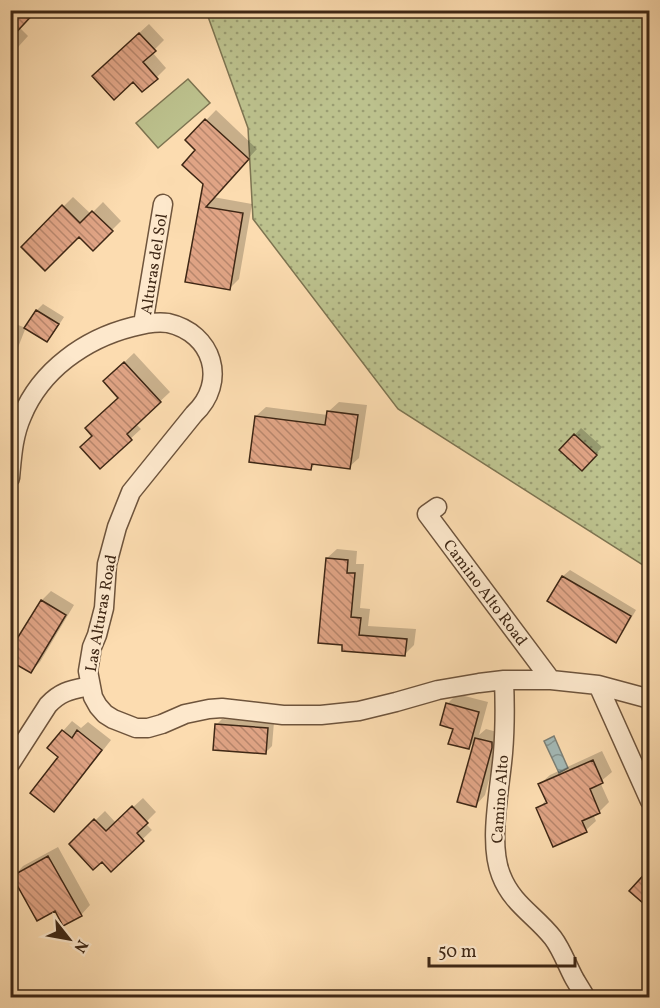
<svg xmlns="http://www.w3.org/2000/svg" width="660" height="1008" font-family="Vollkorn,serif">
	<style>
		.green { fill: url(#green-dots); stroke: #7d7451; stroke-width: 1.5 }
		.pitch { fill: #bcc18d; stroke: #7d7451; stroke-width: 1.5 }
		.water { fill: url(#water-waves); stroke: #7b7f76; stroke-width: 1.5 }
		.shadow { fill: #0003 }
		.building { fill: url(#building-back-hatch); stroke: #3e2715; stroke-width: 1.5 }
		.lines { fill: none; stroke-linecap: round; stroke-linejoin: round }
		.minor-casing { stroke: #6e543c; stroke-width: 21 }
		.minor { stroke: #fde8cc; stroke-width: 18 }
		.labels { text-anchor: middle; stroke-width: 4.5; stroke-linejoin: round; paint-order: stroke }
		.street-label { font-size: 16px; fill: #3e2715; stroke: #fde8cc }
	</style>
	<defs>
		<pattern id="green-dots" width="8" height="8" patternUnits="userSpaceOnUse" patternTransform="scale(1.5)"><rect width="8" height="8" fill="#bcc18d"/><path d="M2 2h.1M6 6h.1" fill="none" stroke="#9a9d72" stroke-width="1.8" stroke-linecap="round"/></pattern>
		<pattern id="water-waves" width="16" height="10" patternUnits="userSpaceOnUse" patternTransform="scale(1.5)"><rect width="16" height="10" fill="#a3b9b6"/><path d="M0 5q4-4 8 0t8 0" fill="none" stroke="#869693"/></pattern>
		<pattern id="building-back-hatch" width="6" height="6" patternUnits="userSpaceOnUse" patternTransform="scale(1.5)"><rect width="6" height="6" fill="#e0a485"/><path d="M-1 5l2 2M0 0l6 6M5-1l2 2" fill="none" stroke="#b7866c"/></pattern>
	</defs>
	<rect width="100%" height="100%" fill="#fcdcb0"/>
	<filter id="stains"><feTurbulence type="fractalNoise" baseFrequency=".00333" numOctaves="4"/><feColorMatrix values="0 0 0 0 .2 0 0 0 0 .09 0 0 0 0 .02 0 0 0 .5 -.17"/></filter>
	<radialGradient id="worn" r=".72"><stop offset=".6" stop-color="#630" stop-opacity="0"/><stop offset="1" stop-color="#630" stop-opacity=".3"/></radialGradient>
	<!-- green -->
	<path class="green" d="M206,11H649V569L398,409L253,219L248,128Z"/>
	<!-- pitch -->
	<path class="pitch" d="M188,79L210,103L158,148L136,123Z"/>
	<!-- water -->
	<path class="water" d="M554,736L568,768L559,773L544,741Z"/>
	<!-- shadow -->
	<path class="shadow" d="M10,10L20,28L28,36L10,56Z
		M149,24L164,40L152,52L166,68L157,77L133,80L103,66Z
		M216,110L257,149L213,197L252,204L239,279L229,289L187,281L205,183L198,150L187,140Z
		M73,197L91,214L103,202L121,221L93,249L79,235L23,247Z
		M43,304L64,317L53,334L47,340L26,327L10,368V322L26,328L37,310Z
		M134,353L170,392L136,424L141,429L100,467L94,436L119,397L114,372Z
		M339,402L367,405L359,458L349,467L316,463L311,469L256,416L266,407L328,415L329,411Z
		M581,428L602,447L589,462L561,450Z
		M337,549L357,551L356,564H364L360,608L370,609L368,626L416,629L414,645L405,654L343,650L327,558Z
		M570,570L636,610L622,634L616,641L549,601L563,576Z
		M51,591L74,605L40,662L31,671L10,653L42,600Z
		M10,683L17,687L10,698Z
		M457,694L488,702L479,735L486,729L501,733L485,795L476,805L475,741L469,747L454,728L447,704Z
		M222,719L274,722L272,746L266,752L216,725Z
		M72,721L81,728L88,722L111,740L64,800L54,810L63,731Z
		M602,751L612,772L600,782L609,802L599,812L593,814L596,821L586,830L538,809L547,799L540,784L550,775Z
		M143,798L156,812L145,823L152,830L111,870L102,860L71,844L105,811L116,823Z
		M58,847L90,905L81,915L14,876L23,866Z"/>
	<!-- building -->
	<path class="building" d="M10,10H37L10,39Z
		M139,33L156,51L143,62L158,79L142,92L133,82L114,100L92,76Z
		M205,119L249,159L206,207L243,213L230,290L185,282L203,184L182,165L195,150L185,140Z
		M62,205L80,223L92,211L113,231L93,251L79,237L45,271L21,247Z
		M36,310L59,324L47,342L24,328Z
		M124,362L161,402L127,434L132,440L100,469L80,447L92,436L85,428L118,398L103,381Z
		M327,411L358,415L350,469L312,464L311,470L249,462L255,416L325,425Z
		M574,434L597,455L582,471L559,450Z
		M326,558L348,560L347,573H355L351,617L361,618L359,635L407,639L405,656L342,651V645L318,643Z
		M562,576L631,616L616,643L547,601Z
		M41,600L66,615L31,673L10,661V650Z
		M446,703L479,712L469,749L448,744L453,729L440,725Z
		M215,724L268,728L266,754L213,750Z
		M62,730L72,738L77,730L102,750L54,812L30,793L58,757L47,748Z
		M475,738L492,742V748L476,807L457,802Z
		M593,760L603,783L590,789L600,813L582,821L587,832L553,847L536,808L547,803L538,784Z
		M132,806L148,823L137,833L144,841L111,872L102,862L93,870L69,844L94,819L106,831Z
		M48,856L82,916L63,926L55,911L37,921L12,876Z
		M650,868V909L629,891Z"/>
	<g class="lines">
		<defs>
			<path id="minor" d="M143,324L163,204
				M10,478C12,457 13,436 22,416C41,370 85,339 132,327C143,324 156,321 168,323C213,333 228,382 194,414L131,492L117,527L107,564L104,608L97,635L92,647L88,671L93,697L98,706L105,714L113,719L136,728H148L162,724L185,714L209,709L222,708L283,715H321L359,711L396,702L438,690L479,683L504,680H551L598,685L650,699
				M437,507L427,514L551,680
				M504,680C505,704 505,729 503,753C500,789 488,843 501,875C512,904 535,915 553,938C562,950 567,965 574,978C578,985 582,991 586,998
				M598,685L650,801
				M10,764L48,705C61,691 71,690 90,686"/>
		</defs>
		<!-- minor casing -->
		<use href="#minor" class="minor-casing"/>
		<!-- minor -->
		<use href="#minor" class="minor"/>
	</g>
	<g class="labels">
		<!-- street labels -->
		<g class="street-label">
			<text transform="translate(153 264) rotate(-81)" y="6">Alturas del Sol</text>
			<text transform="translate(486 592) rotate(53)" y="6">Camino Alto Road</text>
			<text transform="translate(100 613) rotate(-80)" y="6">Las Alturas Road</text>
			<text transform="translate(499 799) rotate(-86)" y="6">Camino Alto</text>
		</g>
	</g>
	<!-- margin -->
	<rect width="660" height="1008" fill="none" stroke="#fcdcb0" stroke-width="36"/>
	<rect x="12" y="12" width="636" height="984" fill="none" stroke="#3e2715" stroke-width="3"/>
	<rect x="18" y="18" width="624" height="972" fill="none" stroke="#3e2715" stroke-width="1.5"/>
	<!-- north arrow -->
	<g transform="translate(69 939) rotate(121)" stroke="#fde8cc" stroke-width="4.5" paint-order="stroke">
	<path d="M0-4.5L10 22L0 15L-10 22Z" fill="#3e2715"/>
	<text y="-9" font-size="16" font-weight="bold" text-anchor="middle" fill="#3e2715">N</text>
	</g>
	<!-- scale -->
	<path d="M429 957v9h146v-9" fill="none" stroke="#3e2715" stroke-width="3"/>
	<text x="438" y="957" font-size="18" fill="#3e2715" stroke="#fde8cc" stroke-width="4.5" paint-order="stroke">50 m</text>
	<rect width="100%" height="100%" filter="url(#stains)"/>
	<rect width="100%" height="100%" fill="url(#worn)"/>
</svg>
